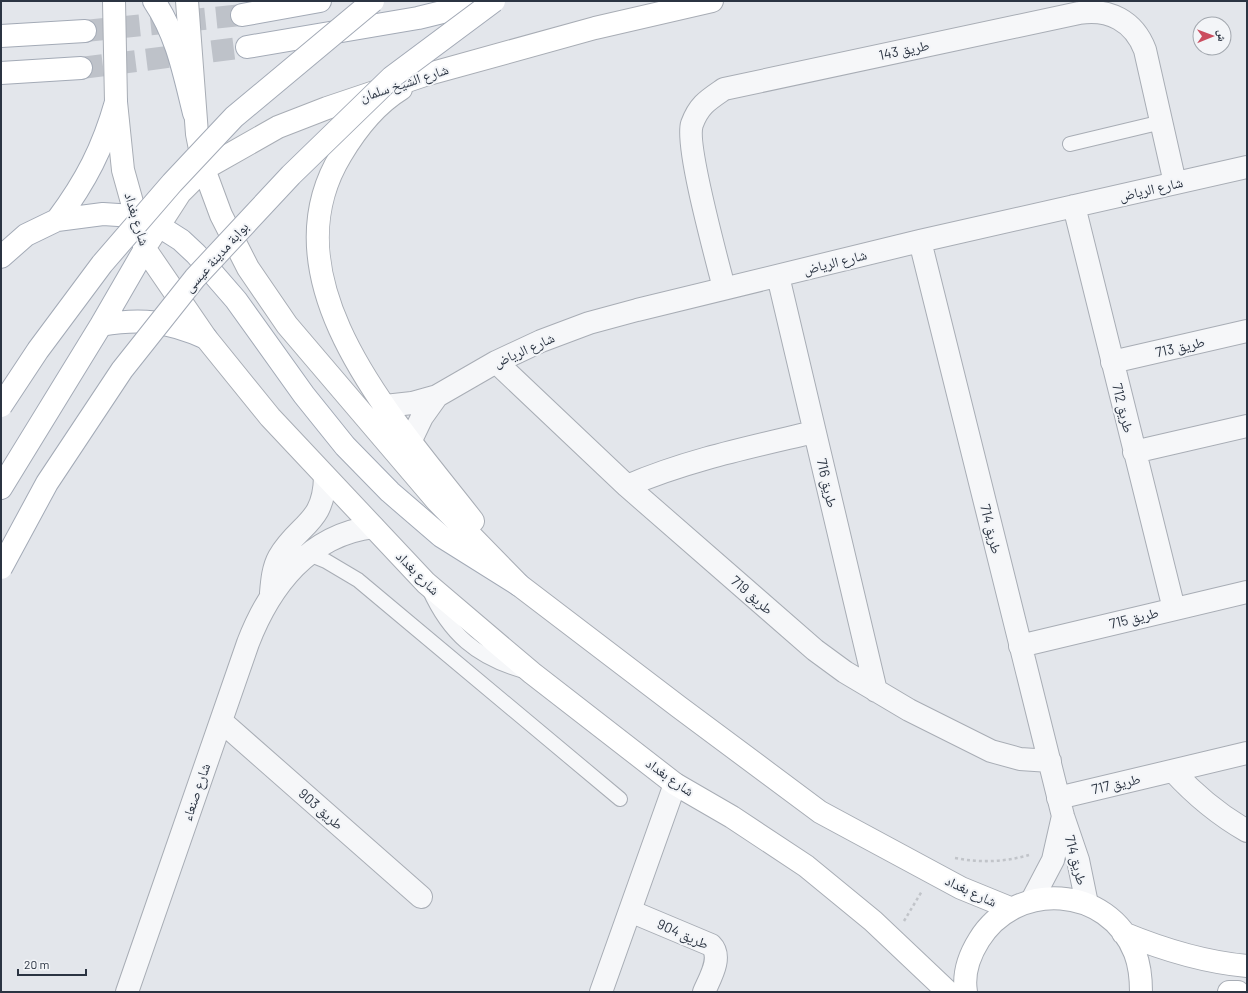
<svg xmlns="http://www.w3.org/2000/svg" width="1248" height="993" font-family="Barlow,'Noto Naskh Arabic',sans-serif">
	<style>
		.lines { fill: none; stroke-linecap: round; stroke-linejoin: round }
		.primary-tunnel { stroke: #bec2c9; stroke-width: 22; stroke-dasharray: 22 11; stroke-linecap: butt }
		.lane-casing { stroke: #a8adb5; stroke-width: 16 }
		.street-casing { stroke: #a8adb5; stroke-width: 24 }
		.secondary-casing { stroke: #a8adb5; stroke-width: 24 }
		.primary-casing { stroke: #a3aab6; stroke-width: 24 }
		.path { stroke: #c1c4c9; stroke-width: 2.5; stroke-dasharray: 3 3; stroke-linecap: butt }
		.lane { stroke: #f6f7f9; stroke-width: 14 }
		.street { stroke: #f6f7f9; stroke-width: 22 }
		.secondary { stroke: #fff; stroke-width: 22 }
		.primary { stroke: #fff; stroke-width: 22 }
		.primary-bridge-casing { stroke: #a3aab6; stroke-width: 24; stroke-linecap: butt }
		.primary-bridge { stroke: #fff; stroke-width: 22 }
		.labels { text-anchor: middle; stroke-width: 4; stroke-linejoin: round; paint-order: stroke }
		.street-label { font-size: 14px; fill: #2b3442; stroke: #f3f5f8 }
	</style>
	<rect width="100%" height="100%" fill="#e3e6eb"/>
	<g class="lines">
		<!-- primary-tunnel -->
		<path class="primary-tunnel" d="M85,31L242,15
			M81,68L247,47"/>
		<defs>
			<path id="lane" d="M1070,144L1162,122
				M309,554L326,561L358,580L620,799
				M429,589C449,634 477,658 524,671"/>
			<path id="street" d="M1074,206L1174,609
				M920,241L1063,816L1078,860L1087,904
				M778,276L876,691
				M724,288C717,260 685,145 692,124C699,105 708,100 724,89L1079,13C1109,8 1134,21 1145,50L1175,183
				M496,362L627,486L815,650L845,672L909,710L991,751L1020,759L1050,761
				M1112,362L1247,331
				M385,406L412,403L437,396L496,362L541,341L589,323L637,310L920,241L1247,167
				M411,440L422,417L437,396
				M1134,452L1247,426
				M627,486C687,460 751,447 814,432
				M271,593C272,581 273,568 279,557C299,523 324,524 325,477
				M1020,646L1247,592
				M221,721L421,897
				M1173,771C1195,795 1219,815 1247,831
				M1058,798L1247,753
				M1032,900L1053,860L1063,816
				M630,911L711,945C723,957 710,978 704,992
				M127,992L248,643C270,586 309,535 373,527
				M601,992L675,784"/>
			<path id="secondary" d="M114,1L116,102L123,170L145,249L206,338L270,417L426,583L532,673L675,784L732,817L806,866L873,921L948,992
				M187,1L197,134L204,169L221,215L248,268L287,325L437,501L519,585L679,707L820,812L961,888L1010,908
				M401,89C375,105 357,128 341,155C263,283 399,425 473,521
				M149,241L180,193L204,169L278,127L327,108L425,75L595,28L712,1
				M1123,933C1164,950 1203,962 1247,966
				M966,992C963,974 969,956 979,940C1016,880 1108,885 1135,953C1140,966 1141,979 1141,992
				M1229,992H1238"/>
			<path id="primary" d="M154,1C177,35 184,73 194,113
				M242,15L320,1
				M1,36L85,31
				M247,47L418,18L487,1
				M1,73L81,68
				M57,220C86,181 103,148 116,102
				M1,257L26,235L57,220L103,214L134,216L159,226L181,240L196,254L236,300L304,395L345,446L390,492L441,536L519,585
				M101,325C141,318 169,321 206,338
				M1,488L101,325L145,249"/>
		</defs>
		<!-- lane casing -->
		<use href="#lane" class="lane-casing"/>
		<!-- street casing -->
		<use href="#street" class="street-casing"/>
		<!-- secondary casing -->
		<use href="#secondary" class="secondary-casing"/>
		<!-- primary casing -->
		<use href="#primary" class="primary-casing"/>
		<!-- path -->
		<path class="path" d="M955,858C981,863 1004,862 1029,855
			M904,921L922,891"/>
		<!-- lane -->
		<use href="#lane" class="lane"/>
		<!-- street -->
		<use href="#street" class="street"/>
		<!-- secondary -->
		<use href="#secondary" class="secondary"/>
		<!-- primary -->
		<use href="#primary" class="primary"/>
		<defs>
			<path id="primary-bridge" d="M1,406L38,350L102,264L172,183L234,117L373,1
				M1,568L47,483L122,370L195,278L291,175L392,77L494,1"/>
		</defs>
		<!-- primary-bridge casing -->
		<use href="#primary-bridge" class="primary-bridge-casing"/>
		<!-- primary-bridge -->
		<use href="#primary-bridge" class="primary-bridge"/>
	</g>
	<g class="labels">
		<!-- street labels -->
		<g class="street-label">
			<text transform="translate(904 50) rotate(-12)" y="5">طريق 143</text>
			<text transform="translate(404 83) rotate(-18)" y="5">شارع الشيخ سلمان</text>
			<text transform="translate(1151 189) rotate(-13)" y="5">شارع الرياض</text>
			<text transform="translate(137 219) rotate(73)" y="5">شارع بغداد</text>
			<text transform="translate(216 257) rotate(-48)" y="5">بوابة مدينة عيسى</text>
			<text transform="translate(835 262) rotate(-14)" y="5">شارع الرياض</text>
			<text transform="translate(1180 347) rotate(-13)" y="5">طريق 713</text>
			<text transform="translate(524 350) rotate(-24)" y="5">شارع الرياض</text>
			<text transform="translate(1123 408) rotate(76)" y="5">طريق 712</text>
			<text transform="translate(827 483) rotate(77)" y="5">طريق 716</text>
			<text transform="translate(991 529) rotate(76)" y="5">طريق 714</text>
			<text transform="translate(418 573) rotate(45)" y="5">شارع بغداد</text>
			<text transform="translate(752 595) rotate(41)" y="5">طريق 719</text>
			<text transform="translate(1134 618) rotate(-14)" y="5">طريق 715</text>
			<text transform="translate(670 777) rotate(35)" y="5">شارع بغداد</text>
			<text transform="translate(1116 784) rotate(-13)" y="5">طريق 717</text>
			<text transform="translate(196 792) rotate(-71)" y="5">شارع صنعاء</text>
			<text transform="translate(321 809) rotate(41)" y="5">طريق 903</text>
			<text transform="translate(1076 860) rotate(75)" y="5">طريق 714</text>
			<text transform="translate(971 891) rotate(25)" y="5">شارع بغداد</text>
			<text transform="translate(683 934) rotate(24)" y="5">طريق 904</text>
		</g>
	</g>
	<!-- border -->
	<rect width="1248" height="993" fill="none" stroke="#2b3442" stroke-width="4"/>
	<!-- north arrow -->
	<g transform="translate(1212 36) rotate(89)"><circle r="19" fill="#f3f5f8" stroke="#a3a8af"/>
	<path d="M0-3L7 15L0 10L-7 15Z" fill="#cb4d5f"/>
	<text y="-6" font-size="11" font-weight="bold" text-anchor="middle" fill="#2b3442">ش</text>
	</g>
	<!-- scale -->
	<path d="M18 969v6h68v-6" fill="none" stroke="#2b3442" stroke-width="2"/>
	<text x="24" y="969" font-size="12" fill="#2b3442" stroke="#f3f5f8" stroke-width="3" paint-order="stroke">20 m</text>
</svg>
